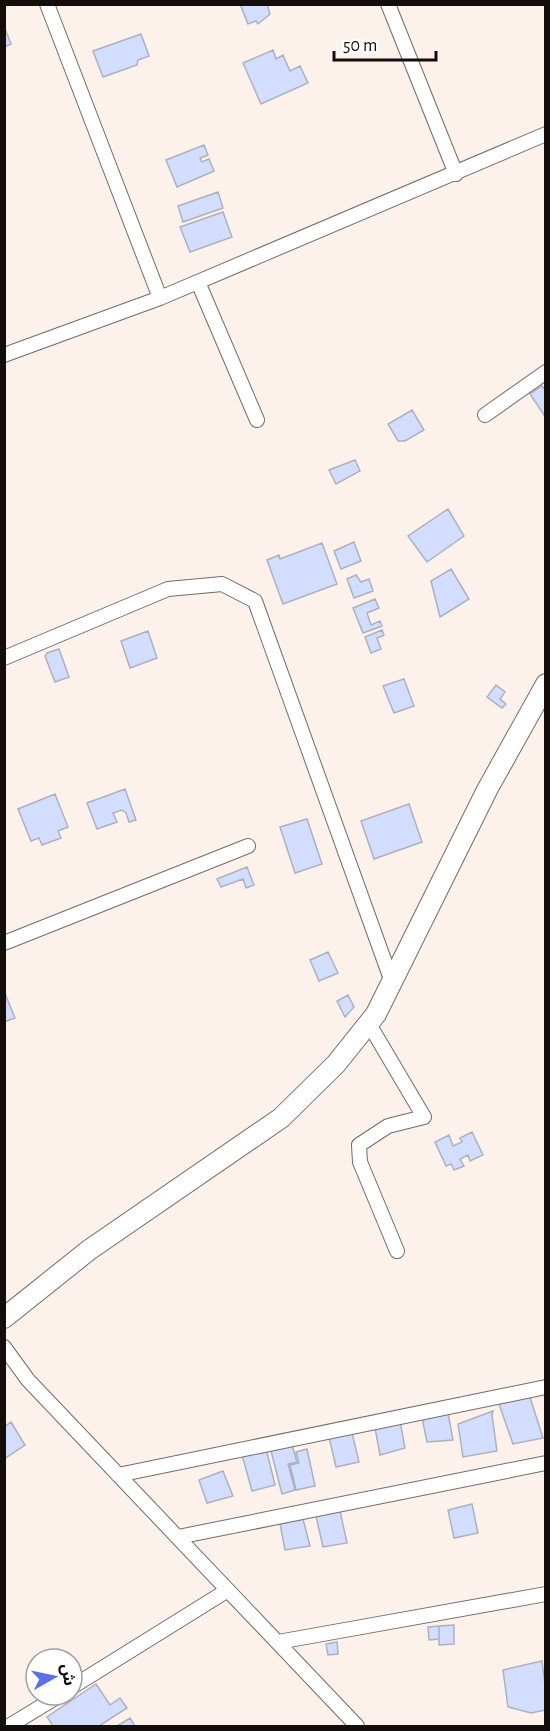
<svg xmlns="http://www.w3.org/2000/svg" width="550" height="1731" font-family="'Alegreya Sans','Noto Sans Arabic',sans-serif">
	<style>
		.building { fill: #d3ddfe; stroke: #adb1be; stroke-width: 1.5 }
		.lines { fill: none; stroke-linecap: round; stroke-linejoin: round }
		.street-casing { stroke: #776a65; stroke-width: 16 }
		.secondary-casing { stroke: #776a65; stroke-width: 22 }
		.street { stroke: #fff; stroke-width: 14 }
		.secondary { stroke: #fff; stroke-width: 20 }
	</style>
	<rect width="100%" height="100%" fill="#fdf1ec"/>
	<!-- building -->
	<path class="building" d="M240,4H267L270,14L258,24L256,21L248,24Z
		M4,26L11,44L4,47Z
		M141,34L149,56L138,60L137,65L103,77L93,51Z
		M273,50L276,59L283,55L290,71L300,66L308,83L261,104L243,63Z
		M204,145L208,155L200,158L202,162L209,159L214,171L177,187L166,160Z
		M218,192L223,208L183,222L178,206Z
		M223,212L232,237L190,252L180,227Z
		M542,386L546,391V418L530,394Z
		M412,410L424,430L405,441H398L388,424Z
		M355,460L360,471L336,484L329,470Z
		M448,509L464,536L427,562L408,536Z
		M354,542L361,561L341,569L334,551Z
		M322,543L337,584L283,604L267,560L279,555L280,559Z
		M451,569L469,599L440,617L431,581Z
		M356,575L361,582L369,579L373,591L354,598L347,579Z
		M375,599L379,608L367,613L371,625L380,621L382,626L363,633L353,608Z
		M382,630L384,635L377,638L381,649L371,653L365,637Z
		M148,631L157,658L130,668L121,641Z
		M59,649L69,677L55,682L45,656L47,653Z
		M404,679L414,706L394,713L383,686Z
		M496,685L505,692L500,699L506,704L502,708L487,697Z
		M125,789L136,820L129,822L126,813L122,810L113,813L117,822L97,829L87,803Z
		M55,794L68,827L58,831L61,838L42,845L39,838L31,841L18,809Z
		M409,804L422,842L374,859L361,821Z
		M307,819L322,864L295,873L280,827Z
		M247,867L254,885L246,888L243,879L221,887L217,879Z
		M328,952L338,973L319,981L310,960Z
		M4,991L15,1018L4,1022Z
		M348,995L354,1007L345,1017L337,1001Z
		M472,1132L483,1155L470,1161L468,1155L460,1159L464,1166L454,1170L451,1164L446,1166L435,1142L449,1135L453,1146L462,1142L460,1138Z
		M530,1397L543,1438L513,1444L499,1404Z
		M493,1411L492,1415L497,1451L463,1457L458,1424Z
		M448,1413L453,1440L427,1442L422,1418Z
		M400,1421L405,1448L380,1455L375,1428Z
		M11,1422L25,1445L4,1459V1427Z
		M352,1433L359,1462L336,1467L329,1437Z
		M292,1445L297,1462L288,1464L295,1490L282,1494L271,1451Z
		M307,1449L315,1486L296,1490L290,1465L299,1463L296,1452Z
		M267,1452L275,1485L252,1491L242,1455Z
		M223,1471L233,1496L207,1503L199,1480Z
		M472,1504L478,1533L454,1538L448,1510Z
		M340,1511L347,1543L323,1547L316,1516Z
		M303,1519L310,1546L285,1550L280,1524Z
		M454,1625V1644L439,1645V1626Z
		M439,1626V1639L429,1640L428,1627Z
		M337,1642L338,1654L328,1655L326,1644Z
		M542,1661L546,1692V1710L531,1713L508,1707L503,1670Z
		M96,1684L110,1705L120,1698L127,1708L99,1726H53L47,1717Z
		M130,1718L135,1726H117Z"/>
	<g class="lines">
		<defs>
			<path id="street" d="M47,4L160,298
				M388,4L456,174
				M198,282L257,420
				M4,355L160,298L546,134
				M485,415L546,372
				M4,658L168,589L222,584L255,601L392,982
				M4,943L248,846
				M369,1024L424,1117L388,1126L359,1145L360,1162L397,1251
				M4,1347L28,1380L357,1726
				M118,1475L546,1387
				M178,1537L546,1463
				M278,1642L546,1594
				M72,1687L228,1590
				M9,1726L60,1695"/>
			<path id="secondary" d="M4,1318L89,1250L281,1118L336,1064L376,1014L487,790L546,684"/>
		</defs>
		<!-- street casing -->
		<use href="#street" class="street-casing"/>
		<!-- secondary casing -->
		<use href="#secondary" class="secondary-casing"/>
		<!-- street -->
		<use href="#street" class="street"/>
		<!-- secondary -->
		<use href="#secondary" class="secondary"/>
	</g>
	<!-- border -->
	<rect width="550" height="1731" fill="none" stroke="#130e0c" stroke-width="12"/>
	<!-- north arrow -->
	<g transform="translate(54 1677) rotate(81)"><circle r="28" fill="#ffffff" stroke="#a19f9e" stroke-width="1.5"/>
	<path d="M0-4.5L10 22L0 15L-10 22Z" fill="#5b70e7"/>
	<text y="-9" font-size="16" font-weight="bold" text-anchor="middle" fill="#130e0c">ش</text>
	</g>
	<!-- scale -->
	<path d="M334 51v9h102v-9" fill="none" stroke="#130e0c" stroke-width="3"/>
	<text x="343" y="51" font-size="18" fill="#130e0c" stroke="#ffffff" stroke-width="4.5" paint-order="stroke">50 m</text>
</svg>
